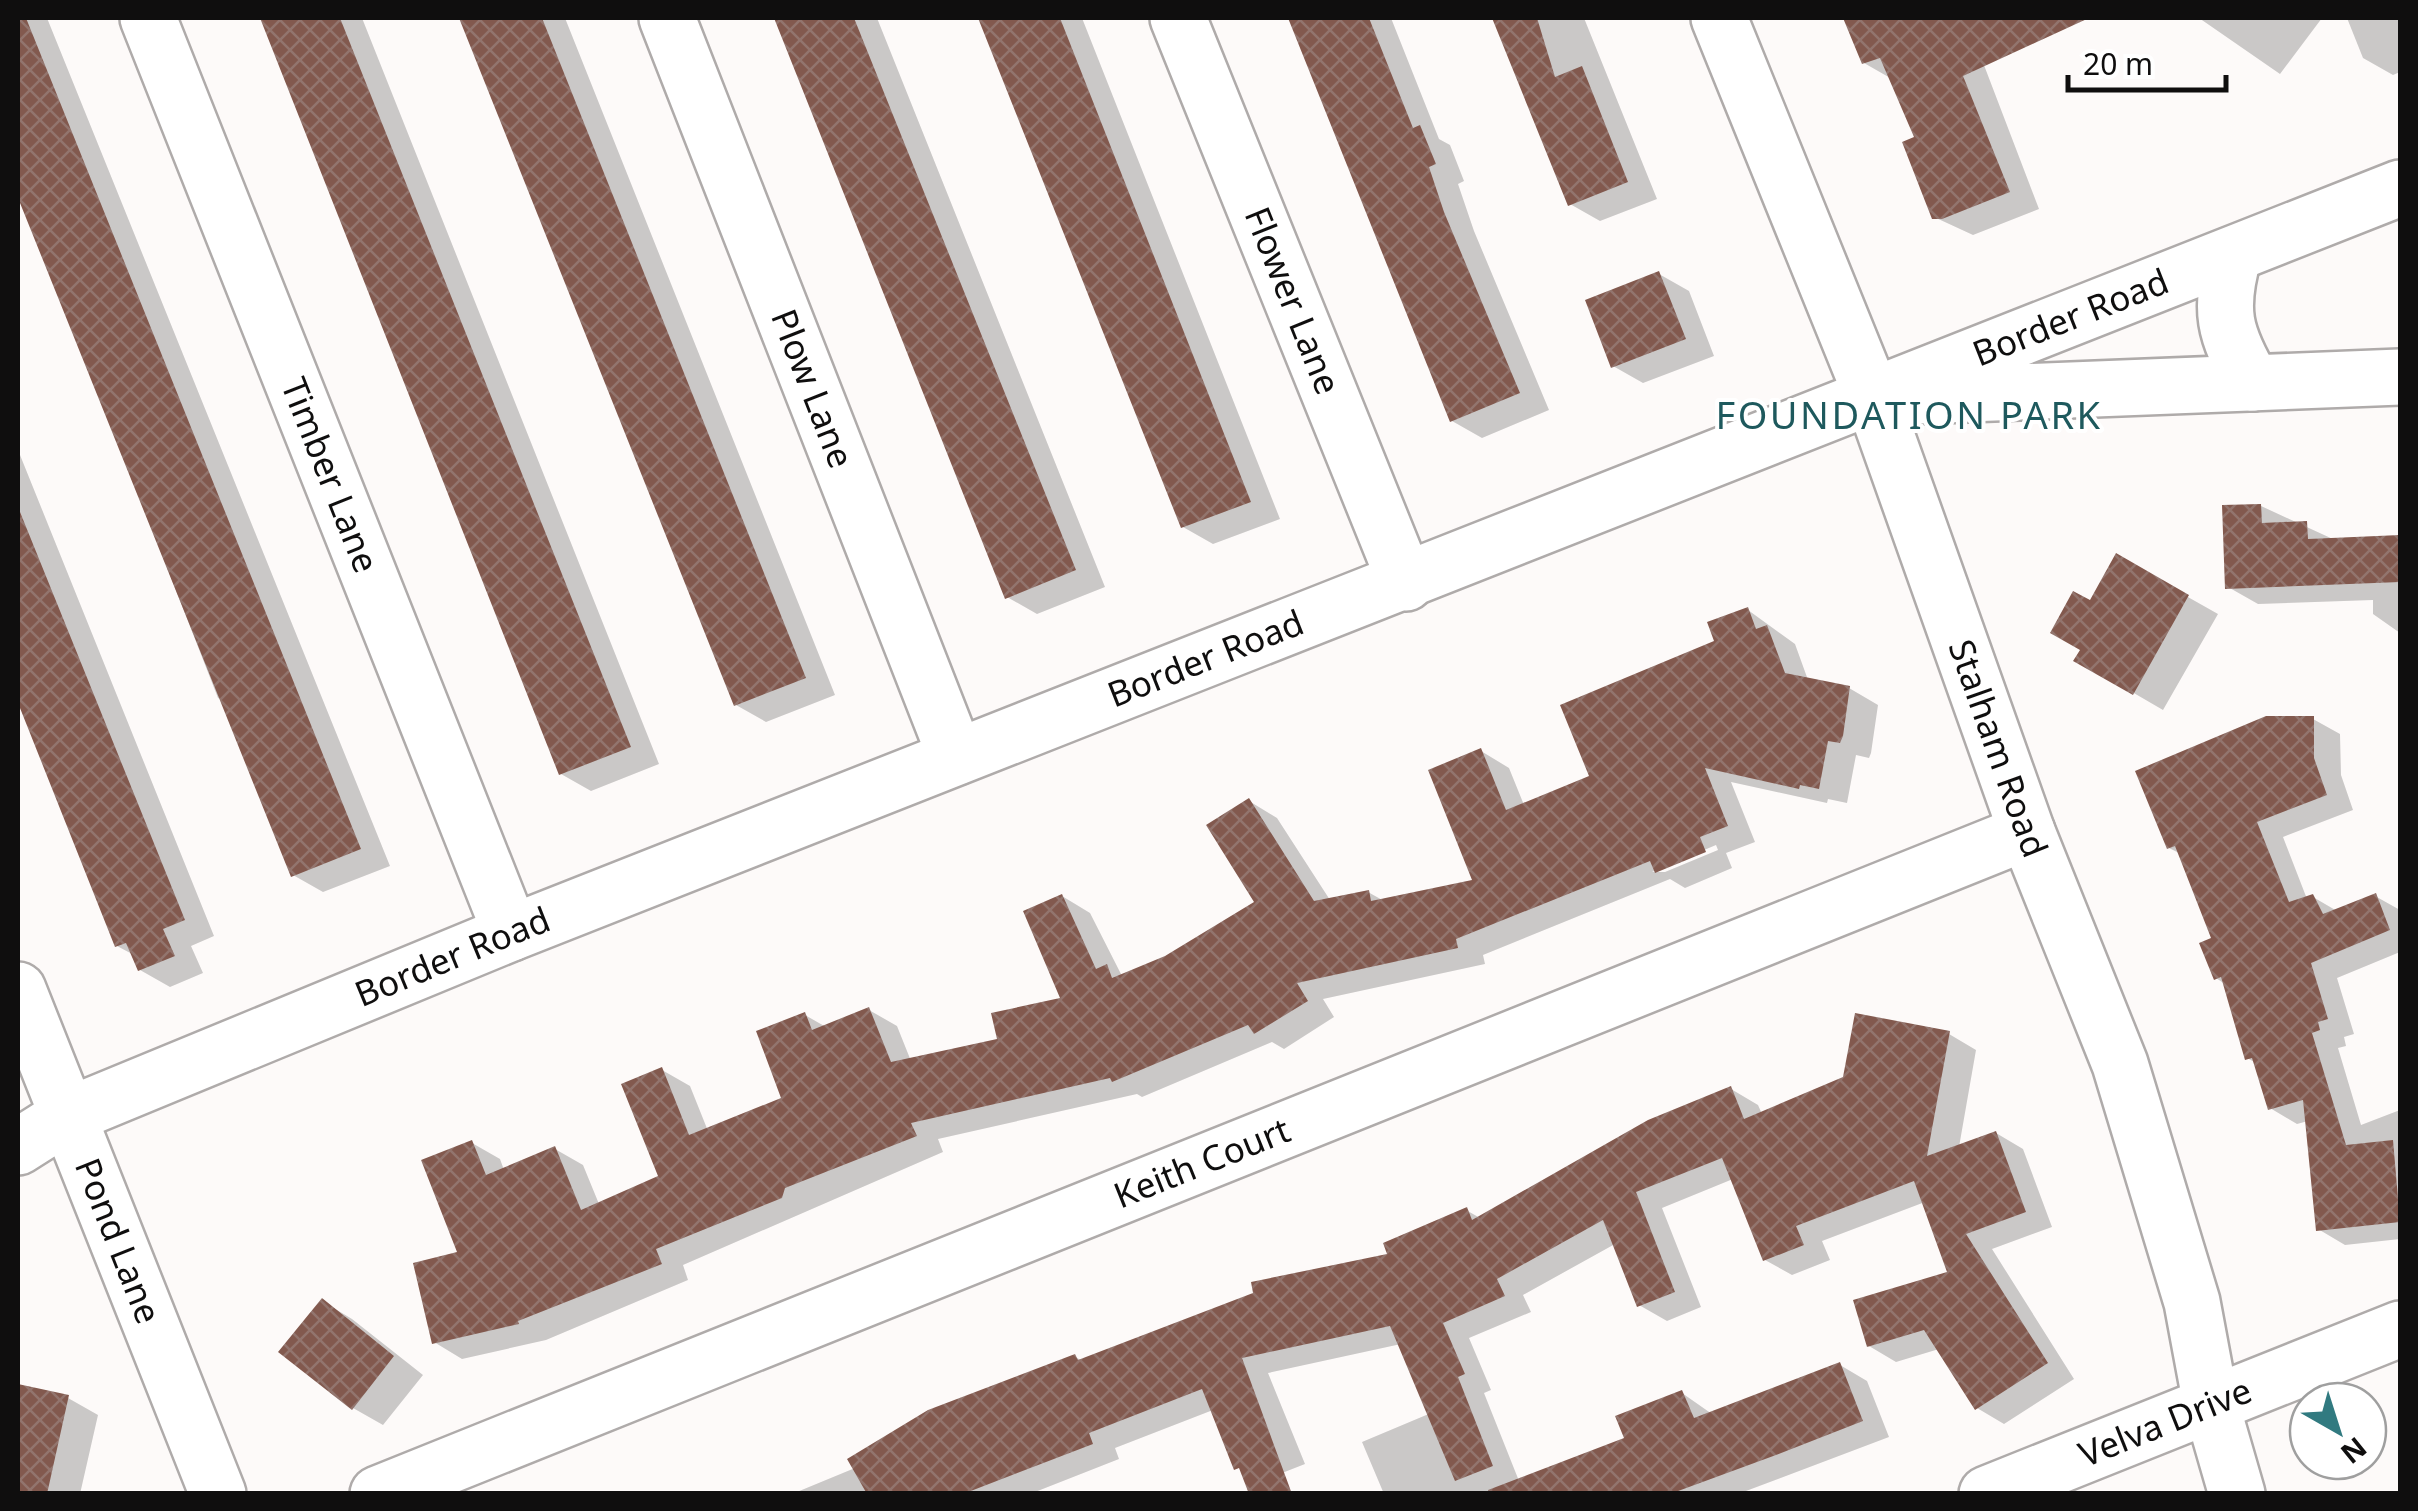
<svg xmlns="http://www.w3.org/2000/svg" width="2418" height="1511" font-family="'Noto Sans',sans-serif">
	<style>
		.shadow { fill: #0003; fill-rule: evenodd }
		.building { fill: url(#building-cross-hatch) }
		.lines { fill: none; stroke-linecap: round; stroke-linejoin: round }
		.minor-casing { stroke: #afabaa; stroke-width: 60 }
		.minor { stroke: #fff; stroke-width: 55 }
		.labels { text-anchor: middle; stroke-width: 8; stroke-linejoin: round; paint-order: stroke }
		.street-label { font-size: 35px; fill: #0f0e0e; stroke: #fff }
		.neighbourhood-label { font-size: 38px; letter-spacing: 2.5px; fill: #1e595d; stroke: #fff }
	</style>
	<defs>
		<pattern id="building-cross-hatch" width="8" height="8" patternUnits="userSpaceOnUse" patternTransform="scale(2.5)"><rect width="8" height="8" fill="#82594e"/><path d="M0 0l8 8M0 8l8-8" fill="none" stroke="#92756e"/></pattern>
	</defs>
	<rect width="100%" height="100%" fill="#fdfaf9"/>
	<!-- shadow -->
	<path class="shadow" d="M18,18H47L390,866L323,892L293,875L224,701L218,698L18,186Z
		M261,18H362L659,764L591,791L561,774Z
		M464,18H565L835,695L766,722L736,705Z
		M777,18H877L1105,587L1037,614L1007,597Z
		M980,18H1082L1280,519L1213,544L1183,527Z
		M1291,18H1391L1439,139L1450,145L1464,181L1458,184L1474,231L1549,410L1482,438L1452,421Z
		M1497,18H1584L1657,199L1600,221L1570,204Z
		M1845,18H1966L2039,209L1973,235L1934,217L1918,139L1892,79L1864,63Z
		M2199,18H2322L2280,74Z
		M2347,18H2400V72L2393,75L2363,58Z
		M1659,274L1689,291L1714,356L1643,383L1613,366Z
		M18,450L214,936L191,946L203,973L170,987L140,970L134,955L117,946L18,696Z
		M2261,506L2335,540L2400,537V633L2373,614V600L2258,604L2228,587Z
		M2117,557L2218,614L2163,710L2077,660L2083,649L2091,603Z
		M1748,610L1795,644L1808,680L1849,688L1878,705L1871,753L1869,758L1856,755L1847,803L1828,799L1827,803L1731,782L1755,842L1726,853L1732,868L1685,888L1670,879L1483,955L1485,964L1323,999L1334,1017L1284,1049L1272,1042L1142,1097L1137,1094L938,1139L943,1152L683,1265L688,1280L546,1340L462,1359L434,1342L460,1254L472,1143L500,1159L504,1170L555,1149L583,1165L599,1204L662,1178V1070L690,1086L708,1131L785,1099L805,1015L826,1027L869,1010L897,1026L911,1061L1000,1041L1064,1000L1062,896L1090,913L1122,976L1166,958L1257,902L1249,801L1277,818L1330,900L1368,892L1384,901L1475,882L1481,751L1509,768L1524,805L1592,778ZM1716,845L1718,850L1665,872H1652Z
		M2313,719L2340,734L2341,775L2353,810L2283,837L2307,899L2313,897L2337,911L2375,896L2400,910V952L2337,978L2354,1034L2344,1037L2346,1046L2338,1048L2361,1125L2400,1110V1239L2345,1245L2318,1229L2308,1121L2297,1124L2270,1108L2256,1063L2247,1058L2225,984L2216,978L2215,940L2181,854L2169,848Z
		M1949,1034L1976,1050L1959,1147L1996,1133L2023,1149L2052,1227L1992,1249L2074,1379L2004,1424L1977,1408L1939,1349L1896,1362L1869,1346L1950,1273L1925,1202L1822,1241L1830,1260L1792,1275L1765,1260L1733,1179L1662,1208L1701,1307L1667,1321L1639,1305L1615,1244L1523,1295L1531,1312L1469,1338L1491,1390L1484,1393L1519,1481L1627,1439L1682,1393L1712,1414L1840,1365L1867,1381L1889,1437L1738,1494H1384L1362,1442L1431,1413L1401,1344L1268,1373L1305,1464L1262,1481L1213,1410L1115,1448L1119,1459L1030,1494H792L855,1468L1075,1357L1083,1361L1391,1255L1466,1210L1480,1218L1731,1089L1758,1105L1762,1114Z
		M322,1301L352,1319L423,1375L383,1425L353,1408L282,1352Z
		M18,1386L68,1398L98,1415L80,1494H43L18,1487Z"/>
	<!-- building -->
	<path class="building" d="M18,18H26L361,849L291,877L18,198Z
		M260,18H340L631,747L559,775Z
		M459,18H542L806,678L734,706Z
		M774,18H854L1076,570L1005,599Z
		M978,18H1060L1251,502L1181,528Z
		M1288,18H1369L1413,128L1420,125L1436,164L1429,167L1444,212L1520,393L1450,422Z
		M1492,18H1537L1555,77L1582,66L1628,182L1568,206Z
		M1843,18H2089L1963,76L2010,192L1942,219H1932L1902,142L1914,137L1880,58L1862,64Z
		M1659,271L1686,339L1611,368L1585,300Z
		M2261,504L2262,523L2307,521L2308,539L2400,535V582L2225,589L2222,505Z
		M18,507L185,920L163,929L175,956L138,971L126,943L115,947L18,703Z
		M2116,553L2189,595L2133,695L2073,661L2080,650L2050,633L2073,591L2090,600Z
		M1748,607L1756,629L1767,625L1785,673L1850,686L1843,736L1840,743L1828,741L1819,789L1800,785L1799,789L1705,768L1728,826L1700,837L1706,852L1655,873L1650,861L1456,939L1458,948L1297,983L1308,1001L1254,1034L1248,1025L1112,1082L1110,1078L911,1123L917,1136L785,1188L782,1198L656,1249L662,1264L518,1321L519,1324L432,1344L413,1263L457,1252L421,1160L472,1140L486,1175L555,1146L581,1210L658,1176L621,1084L662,1067L689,1135L781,1098L756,1031L805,1012L812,1030L869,1007L891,1062L997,1039L991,1013L1060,998L1023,911L1062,894L1096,969L1107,964L1112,978L1165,956L1254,902L1206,825L1249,798L1314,901L1369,890L1371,901L1472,880L1428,770L1481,748L1506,810L1589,776L1560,705L1714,641L1707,622Z
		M2266,716H2314V758L2327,795L2257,822L2289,902L2313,894L2323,914L2376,893L2390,930L2311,963L2328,1019L2318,1022L2320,1030L2312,1033L2346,1145L2393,1140L2400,1222L2316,1231L2303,1100L2268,1110L2252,1058L2245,1060L2221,977L2214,980L2199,943L2211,938L2175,846L2167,849L2135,771Z
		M1855,1013L1950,1031L1927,1156L1996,1131L2026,1212L1966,1234L2048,1363L1975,1410L1924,1330L1867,1347L1853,1300L1947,1272L1914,1181L1796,1226L1804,1245L1763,1261L1722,1158L1636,1192L1675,1292L1637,1307L1603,1220L1497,1279L1505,1296L1443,1323L1465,1374L1458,1377L1493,1466L1455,1481L1390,1326L1242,1358L1292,1494H1249L1239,1468L1234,1470L1202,1389L1089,1433L1093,1444L963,1494H867L847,1459L928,1410L1075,1354L1078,1360L1253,1293L1251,1282L1387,1254L1383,1243L1467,1207L1472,1220L1648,1120L1731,1086L1744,1119L1843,1077Z
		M322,1298L394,1356L352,1410L278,1352Z
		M1840,1362L1863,1421L1776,1455L1670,1494H1489L1488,1490L1624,1438L1615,1416L1682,1390L1694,1418Z
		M18,1384L69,1395L47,1494H18Z"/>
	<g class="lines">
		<defs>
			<g id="minor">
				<path id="s1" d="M148,18L511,933"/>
				<path id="s2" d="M667,18L956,757"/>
				<path id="s3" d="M1178,18L1406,583"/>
				<path id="s4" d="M1719,18L1873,398L2027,832L2120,1064L2192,1302L2211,1404L2237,1494"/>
				<path d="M2234,254C2218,310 2224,334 2253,383"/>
				<path d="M1916,396L2400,377"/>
				<path id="s5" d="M18,990L218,1494"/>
				<path id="s6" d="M18,1147L67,1116L511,933L2400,188"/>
				<path id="s7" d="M378,1494L2027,832"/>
				<path id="s8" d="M1987,1494L2400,1329"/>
			</g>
		</defs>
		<!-- minor casing -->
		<use href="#minor" class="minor-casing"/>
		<!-- minor -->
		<use href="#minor" class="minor"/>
	</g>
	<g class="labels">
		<!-- street labels -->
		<g class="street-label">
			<text dy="12" stroke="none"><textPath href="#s3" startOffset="305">Flower Lane</textPath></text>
			<text dy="12" stroke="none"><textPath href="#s6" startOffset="2215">Border Road</textPath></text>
			<text dy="12" stroke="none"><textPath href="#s2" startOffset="398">Plow Lane</textPath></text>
			<text dy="12" stroke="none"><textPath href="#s1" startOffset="492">Timber Lane</textPath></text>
			<text dy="12" stroke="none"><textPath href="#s6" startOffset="1285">Border Road</textPath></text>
			<text dy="12" stroke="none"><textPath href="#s4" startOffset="782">Stalham Road</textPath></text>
			<text dy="12" stroke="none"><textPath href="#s6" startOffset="475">Border Road</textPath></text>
			<text dy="12" stroke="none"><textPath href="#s7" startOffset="888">Keith Court</textPath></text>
			<text dy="12" stroke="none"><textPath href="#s5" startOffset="270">Pond Lane</textPath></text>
			<text dy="12" stroke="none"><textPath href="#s8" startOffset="192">Velva Drive</textPath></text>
		</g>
		<!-- neighbourhood labels -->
		<g class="neighbourhood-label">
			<text x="1909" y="429">FOUNDATION PARK</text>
		</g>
	</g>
	<!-- border -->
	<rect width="2418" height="1511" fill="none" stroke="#0f0e0e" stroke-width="40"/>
	<!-- north arrow -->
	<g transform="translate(2338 1431) rotate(141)"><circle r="48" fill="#ffffff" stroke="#9f9f9f" stroke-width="2.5"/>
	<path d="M0-8L18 38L0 25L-18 38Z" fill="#317a80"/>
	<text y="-15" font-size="28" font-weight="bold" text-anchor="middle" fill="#0f0e0e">N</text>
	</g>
	<!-- scale -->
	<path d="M2068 75v15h158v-15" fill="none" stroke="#0f0e0e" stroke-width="5"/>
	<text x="2083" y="75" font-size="30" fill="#0f0e0e" stroke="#ffffff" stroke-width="8" paint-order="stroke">20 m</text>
</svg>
